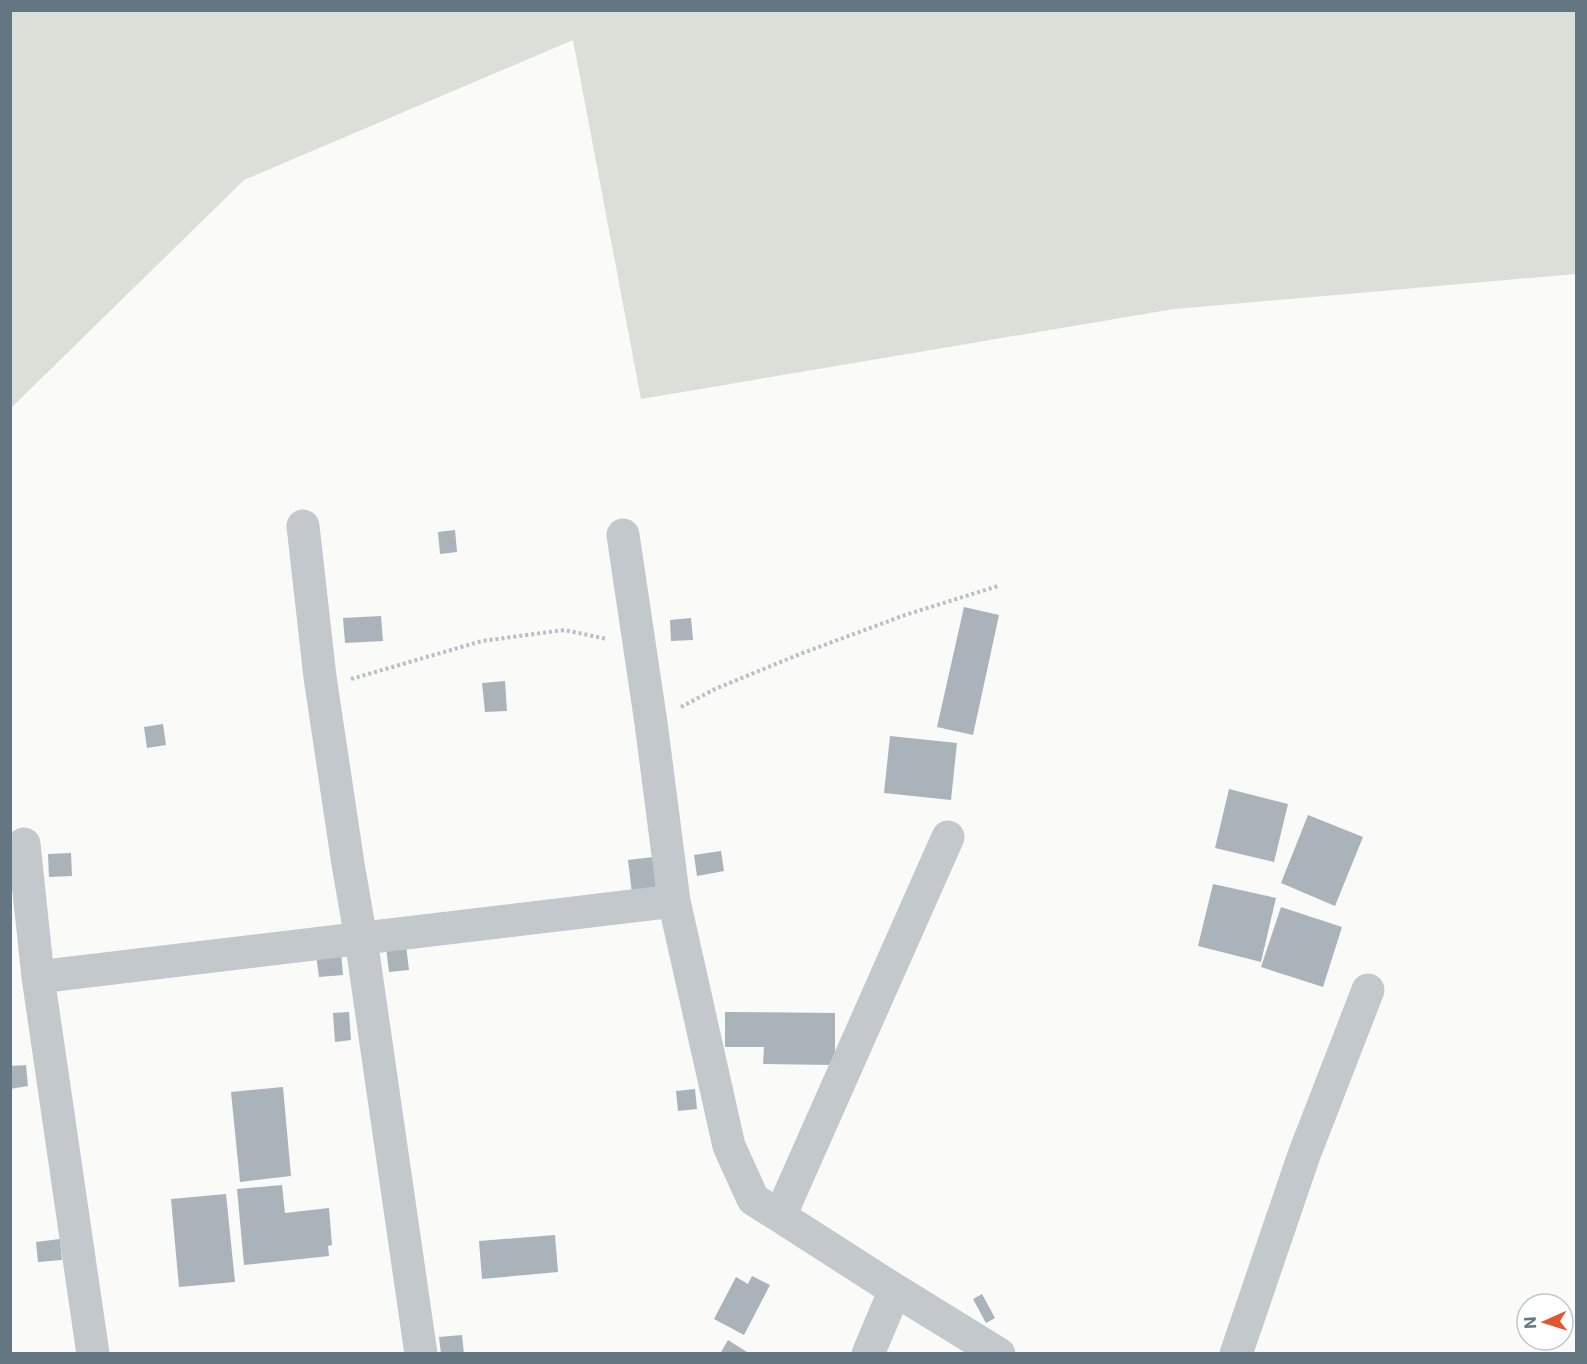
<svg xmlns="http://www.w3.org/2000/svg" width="1587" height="1364" font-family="Inter,sans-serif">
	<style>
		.green { fill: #dadfd7 }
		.building { fill: #aab3b9 }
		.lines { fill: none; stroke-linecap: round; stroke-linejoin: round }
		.path { stroke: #bbbfc2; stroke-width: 4; stroke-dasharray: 3 3; stroke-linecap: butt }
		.minor { stroke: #c3c8cc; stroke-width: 33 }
	</style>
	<rect width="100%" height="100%" fill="#fafaf8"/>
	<!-- green -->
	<path class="green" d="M11,10L1576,11V274L1174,309L641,399L573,40L244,180L11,408Z"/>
	<!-- building -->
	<path class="building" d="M455,530L457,552L440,554L438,532Z
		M964,607L999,615L973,735L937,727Z
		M381,616L383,641L345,643L343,618Z
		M691,618L693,640L671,641L670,620Z
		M505,681L507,711L485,712L482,683Z
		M163,724L166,745L147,748L144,727Z
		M890,736L957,743L951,800L884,793Z
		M1229,789L1288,804L1274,862L1215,848Z
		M1308,815L1363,837L1335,906L1281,883Z
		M721,851L724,871L697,876L694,855Z
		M71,853L72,876L49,877L48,854Z
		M653,857L657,889L632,893L628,860Z
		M1213,884L1276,898L1261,962L1198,946Z
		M1281,907L1342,927L1323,987L1261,967Z
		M406,945L409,970L389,972L386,947Z
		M341,952L343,975L319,977L316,955Z
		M349,1012L351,1040L335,1042L333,1013Z
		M725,1012L835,1013V1065L763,1064L764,1047H725Z
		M26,1065L28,1086L10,1089V1066Z
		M283,1087L291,1176L240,1182L231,1092Z
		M695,1089L697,1109L678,1111L676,1091Z
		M282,1185L285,1213L329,1208L332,1245L328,1246L329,1256L244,1265L237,1189Z
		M226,1194L235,1282L179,1287L171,1199Z
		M555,1235L558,1272L482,1279L479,1241Z
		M60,1239L62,1260L38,1262L36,1242Z
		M752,1276L770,1285L744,1335L714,1319L736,1277L748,1284Z
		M982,1294L995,1318L986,1323L973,1299Z
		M462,1335L464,1354H441L439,1337Z
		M728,1340L750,1354H720Z"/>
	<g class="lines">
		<!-- path -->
		<path class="path" d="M351,679L482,641L564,630L607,639
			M681,707L715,689L800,654L905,615L998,586"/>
		<!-- minor -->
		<path class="minor" d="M303,526L320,677L348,864L361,939L421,1354
			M623,535L651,723L674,901L729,1146L753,1199L895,1290L999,1354
			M24,844L38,977L93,1354
			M38,977L674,901
			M780,1216L948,837
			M868,1354L895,1290
			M1236,1354L1304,1155L1368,990"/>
	</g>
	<!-- border -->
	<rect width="1587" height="1364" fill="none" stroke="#657683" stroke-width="24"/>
	<!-- north arrow -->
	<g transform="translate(1545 1322) rotate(267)"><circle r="28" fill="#ffffff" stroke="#c1c8cd" stroke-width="1.5"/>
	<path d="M0-4.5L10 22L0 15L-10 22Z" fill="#e4572e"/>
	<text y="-9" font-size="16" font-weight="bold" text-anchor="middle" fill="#657683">N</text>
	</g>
</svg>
